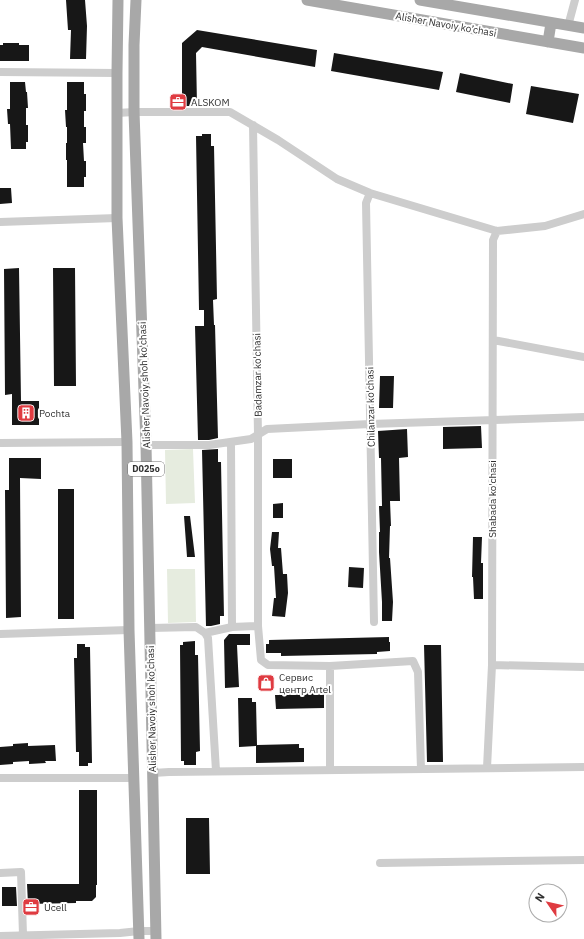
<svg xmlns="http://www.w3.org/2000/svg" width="584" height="939" font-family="'IBM Plex Sans',sans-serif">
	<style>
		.green { fill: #e6ecdf }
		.building { fill: #171717 }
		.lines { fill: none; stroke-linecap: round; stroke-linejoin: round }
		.minor { stroke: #cdcdcd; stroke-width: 8 }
		.major { stroke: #a8a8a8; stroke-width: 11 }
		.labels { text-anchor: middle; stroke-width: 4; stroke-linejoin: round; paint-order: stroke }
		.shield { fill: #fff; stroke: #6e6e6e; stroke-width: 1 }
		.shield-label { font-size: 9px; font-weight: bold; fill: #303030 }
		.street-label { font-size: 10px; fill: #303030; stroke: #fff }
		.poi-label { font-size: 10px; fill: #303030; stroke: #fff; text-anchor: start }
	</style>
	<rect width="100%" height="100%" fill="#fff"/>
	<!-- green -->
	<path class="green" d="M193,449L195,503L166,504L165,450Z
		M167,569H195L196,622L168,623Z"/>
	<!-- building -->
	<path class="building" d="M66,0H85L87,26L86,59H70L71,30H68Z
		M197,30L317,50L315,67L202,47L196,53L197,106H182V43Z
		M3,43H19V45H29V61H0V45H3Z
		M334,53L443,72L439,90L331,71Z
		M460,73L513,84L510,103L456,92Z
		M10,82H25L26,92H27L28,108H26V125H28V142H26V149H11L10,124H8L7,109H10Z
		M67,82H84V94H86V111H84V127H86V143H83L84,161H86V177H84V187H67V160H66V143H67V127H66L65,110H67Z
		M531,86L579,94L573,123L526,114Z
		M202,134H211V146H214L217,299L213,300L214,325H215L218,438L209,440H198L195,326H204V310H199L196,136H202Z
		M0,188H11L12,203L0,204Z
		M19,268L21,401H39V425H12V394L5,395L4,269Z
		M53,268H75L76,386H54Z
		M380,376H394L393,408H379Z
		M481,426L482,448L443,449V427Z
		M407,429L408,457L399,458L400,501H390L391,526H390L389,558H390L393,602L392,621H382V602L379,552V532H380L379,506H382L381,458H379L378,431Z
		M218,449V462H221L224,616H220V624L211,626H206L202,450Z
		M9,458H41V479L20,478L21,617L6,618L5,490H9Z
		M273,459H292V478H273Z
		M58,489H74V619H58Z
		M283,503V518H273V504Z
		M184,516H190L195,557H187L186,543Z
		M272,532H279L278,548H281L283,574H287L288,593L285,617L272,616L274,598H276L274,566H272L270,549Z
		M473,537H482L481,563H483V599H474L473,577H472Z
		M349,567L364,568L363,588L348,587Z
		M229,634H250V645H237L239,687L225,688L224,640Z
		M389,637V642H390V651L377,652V654L281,656V653H266V644H269V640Z
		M195,641V655H198L200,751L196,752V765H184V761H181L180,645H183V642Z
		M77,644H85V647H90L92,763H88V766H79V752H76L74,658H77Z
		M424,645H441L443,762H427Z
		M319,690V694H324V708L276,709L275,695H279V691Z
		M238,698H252V702H256L257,745L299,744V748H304V762L256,763V746L239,747Z
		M28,743V746L55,745L56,761H45L46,763L29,764V761L13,762V764L0,765V747L13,746V744Z
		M79,790H97V885H96V897L92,901H76V903L28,904L27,884H79Z
		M186,818H209L210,874H186Z
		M2,887H16L17,906H2Z"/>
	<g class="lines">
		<!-- minor -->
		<path class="minor" d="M568,26L575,0
			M0,72L117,73
			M117,113L134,112H230L278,140L337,179L370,193L497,231L545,226L584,214
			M253,125L258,435V626L261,660L268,665L330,666L413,661L418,672L421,769
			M370,193L366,203L374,622
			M0,222L117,218
			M493,340L584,357
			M231,442L232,627
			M0,443L127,442
			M146,445H209L251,439L267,429L370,424L584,417
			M150,628L196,627L205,633L208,638L216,771
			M205,633L232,627L258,626
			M0,634L129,630
			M492,665L584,667
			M487,768L492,665L493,240L497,231
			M330,770V666
			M153,773L169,772L584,767
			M0,778H133
			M380,863L584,860
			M0,873L21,872L23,935
			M0,936L120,933L139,931H156"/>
		<!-- major -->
		<path class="major" d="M118,0L117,73V218L127,442L129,630L139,939
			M136,0L134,45V112L146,445L156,939
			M307,0L584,48
			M420,0L584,28
			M548,42L551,23"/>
	</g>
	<!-- icons -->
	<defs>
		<symbol id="office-square" viewBox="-11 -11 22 22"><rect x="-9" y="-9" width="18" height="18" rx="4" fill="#df3b41" stroke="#fff"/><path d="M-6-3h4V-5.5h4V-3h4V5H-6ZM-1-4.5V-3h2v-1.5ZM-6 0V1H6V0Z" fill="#fff"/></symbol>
		<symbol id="building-square" viewBox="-11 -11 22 22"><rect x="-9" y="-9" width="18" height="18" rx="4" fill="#df3b41" stroke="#fff"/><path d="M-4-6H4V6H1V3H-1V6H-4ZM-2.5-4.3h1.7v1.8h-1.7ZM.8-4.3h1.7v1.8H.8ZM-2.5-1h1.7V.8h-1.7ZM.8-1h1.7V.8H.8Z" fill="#fff"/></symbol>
		<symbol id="shop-square" viewBox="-11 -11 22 22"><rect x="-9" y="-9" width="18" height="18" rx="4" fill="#df3b41" stroke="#fff"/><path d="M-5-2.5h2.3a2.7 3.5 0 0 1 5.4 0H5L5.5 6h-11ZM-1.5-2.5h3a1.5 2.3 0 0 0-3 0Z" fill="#fff"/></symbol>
	</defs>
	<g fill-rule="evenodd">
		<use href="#office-square" x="168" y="92" width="20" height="20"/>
		<use href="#building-square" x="16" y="403" width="20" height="20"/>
		<use href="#shop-square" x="256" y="673" width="20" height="20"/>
		<use href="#office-square" x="21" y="897" width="20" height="20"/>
	</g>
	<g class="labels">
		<!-- shield labels -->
		<rect class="shield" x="128" y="462" width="36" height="14" rx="3"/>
		<g class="shield-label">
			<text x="146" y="472">D025o</text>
		</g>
		<!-- street labels -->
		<g class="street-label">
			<text transform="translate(446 24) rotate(10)" y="4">Alisher Navoiy ko’chasi</text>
			<text transform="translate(257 375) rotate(-91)" y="4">Badamzar ko'chasi</text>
			<text transform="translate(144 385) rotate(-92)" y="4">Alisher Navoiy shoh ko'chasi</text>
			<text transform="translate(370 407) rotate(-91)" y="4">Chilanzar ko'chasi</text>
			<text transform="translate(492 499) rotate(-90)" y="4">Shabada ko'chasi</text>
			<text transform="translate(151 709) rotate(-91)" y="4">Alisher Navoiy shoh ko'chasi</text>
		</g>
		<!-- poi labels -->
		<g class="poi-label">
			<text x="191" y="106">ALSKOM</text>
			<text x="39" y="417">Pochta</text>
			<text x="279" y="681">Сервис<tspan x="279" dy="12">центр Artel</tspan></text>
			<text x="44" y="911">Ucell</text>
		</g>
	</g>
	<!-- north arrow -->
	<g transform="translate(548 903) rotate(304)"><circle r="19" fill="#ffffff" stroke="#acacac"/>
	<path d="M0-3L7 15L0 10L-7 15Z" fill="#df3b41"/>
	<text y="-6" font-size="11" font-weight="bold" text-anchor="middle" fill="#303030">N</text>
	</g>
</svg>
